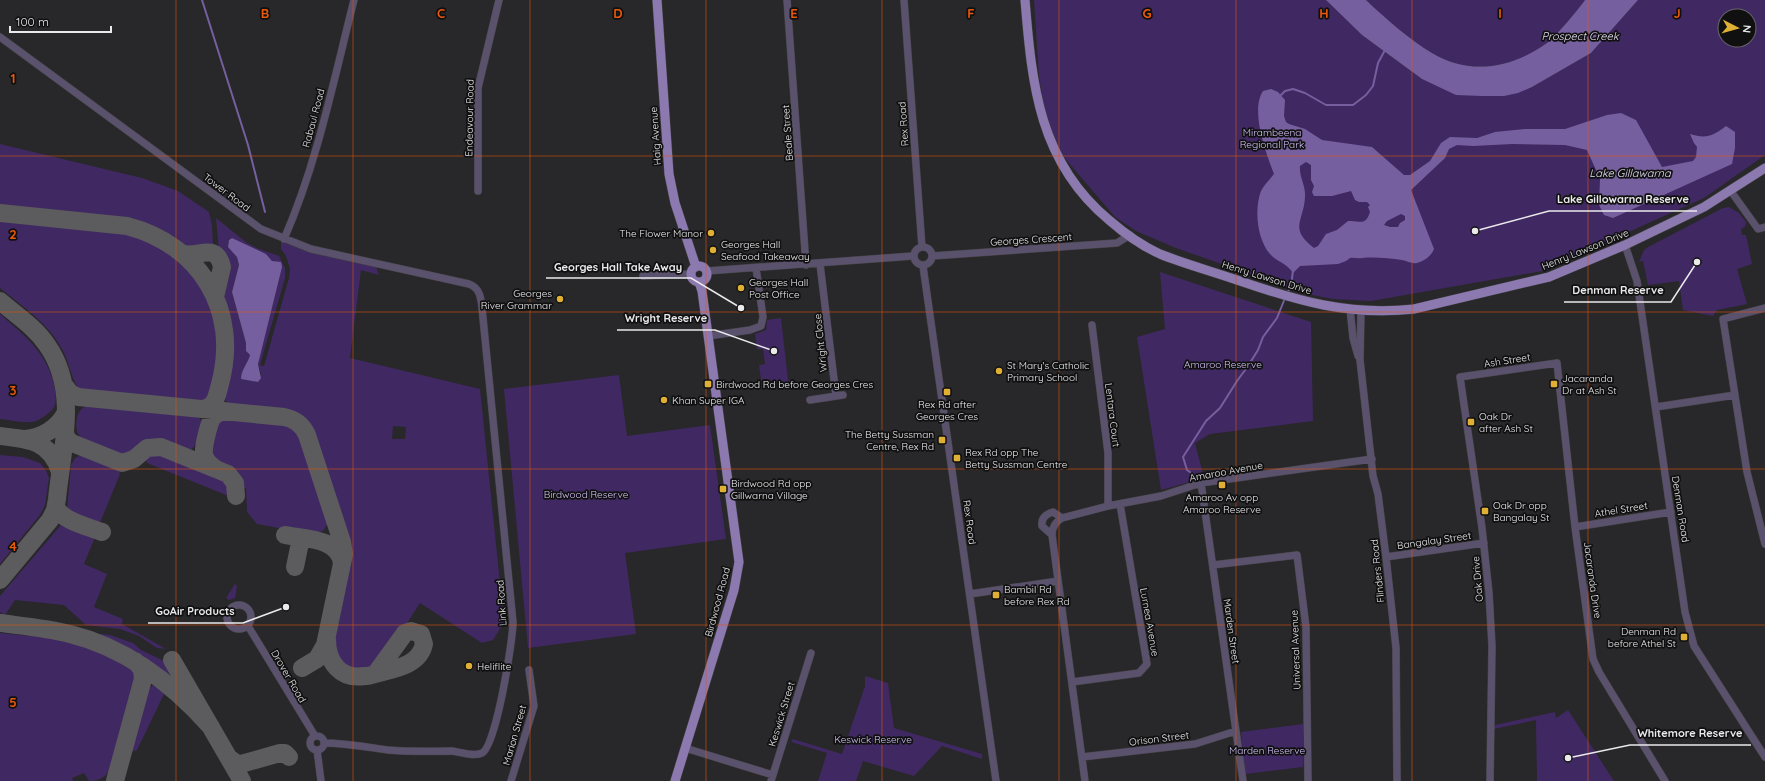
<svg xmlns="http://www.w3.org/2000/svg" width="1765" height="781" font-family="Quicksand,sans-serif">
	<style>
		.green { fill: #402962; fill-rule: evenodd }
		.water { fill: #765f9e; fill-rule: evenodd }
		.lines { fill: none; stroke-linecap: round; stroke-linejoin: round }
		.stream { stroke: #765f9e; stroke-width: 2 }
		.taxiway { stroke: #5c5b5d; stroke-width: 18 }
		.minor-casing { stroke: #434244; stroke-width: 8 }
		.major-casing { stroke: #434244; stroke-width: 10 }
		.minor { stroke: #5a516c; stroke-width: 7 }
		.major { stroke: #8c79b0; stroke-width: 9 }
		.grid { fill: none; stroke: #e8590c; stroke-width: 1; stroke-opacity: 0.55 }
		.poi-dot { fill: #e0b034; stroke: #101011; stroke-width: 1.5 }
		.labels { text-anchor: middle; stroke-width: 3.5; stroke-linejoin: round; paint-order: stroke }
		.street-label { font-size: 10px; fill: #eae9eb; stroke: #101011 }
		.park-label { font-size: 10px; fill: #d3c1f7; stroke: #101011 }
		.poi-label { font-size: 10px; fill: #eae9eb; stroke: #101011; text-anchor: start }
		.water-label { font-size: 11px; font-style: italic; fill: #e4def1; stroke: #101011 }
		.grid-label { font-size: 13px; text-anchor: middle; font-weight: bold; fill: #e8590c; stroke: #101011; stroke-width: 3.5; stroke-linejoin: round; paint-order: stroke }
		.leader { fill: none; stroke: #eae9eb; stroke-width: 1.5 }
		.callout-dot { fill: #eae9eb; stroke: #101011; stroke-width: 1.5 }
		.callout-label { font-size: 11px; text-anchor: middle; font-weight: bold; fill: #eae9eb; stroke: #101011; stroke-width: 3.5; stroke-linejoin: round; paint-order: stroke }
	</style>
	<rect width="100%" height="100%" fill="#282729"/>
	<!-- green -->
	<path class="green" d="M1034,0H1326L1362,35L1422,79L1532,87L1591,53L1638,0H1765V155L1704,198L1542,271L1371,301L1333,299L1307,294L1176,248L1136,231L1115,217L1062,155L1054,138L1044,108L1039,76ZM1725,16H1749V40H1725Z
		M1366,0H1585C1577,11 1557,35 1547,43C1512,68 1470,76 1432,53C1410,40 1385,18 1366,0Z
		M0,144L142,178L178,191L209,212L212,225L213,247L187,248L160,230L126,219L0,206Z
		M1729,207L1739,213L1746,222L1745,227L1741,229L1742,235H1746L1752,264L1737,269L1747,304L1717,310L1713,316L1683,310L1679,281L1648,285L1643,261L1639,262L1644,250L1650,246L1723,208Z
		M216,218L247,243L259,249L279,256L285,268V278L260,365L264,366L289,278L290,269L286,256L281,249V241L312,253L376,267L379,275L361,270L350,358L480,389L504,622L493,640L482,643L420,603L380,665C358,683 334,671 331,643L350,559L348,541L312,431C297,405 260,409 233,406C228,405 226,403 225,397L231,368L233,345L230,321L220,291L227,267L226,261L219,252ZM232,238L266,254L272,261H274L258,364L261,374L258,382L241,379C242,370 248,363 250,355L246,351V343L232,292L239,265L237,256L228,247L229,240ZM393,426L406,427L405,439H392Z
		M0,220C27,223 54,225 82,228C100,230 118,230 136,236C178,248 211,286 217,329C220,347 218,385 207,400L200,403L90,393L79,389C71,379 69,361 62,349C48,323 22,306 0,288Z
		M1160,272L1311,322L1313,421L1210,434L1195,443L1204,478L1161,490L1137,337L1165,329Z
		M0,314C26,337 49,354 55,390C56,399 57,406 50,412C45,416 37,422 31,422C21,423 10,420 0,419Z
		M781,318L788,380L813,386L804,387L767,379L761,380L759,365L765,364L763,349H757L755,334L766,330L767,320Z
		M619,375L627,436L710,425L726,539L625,553L636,634L528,648L504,389Z
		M91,404L197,415C202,420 202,423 201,429C190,471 180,439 155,440C143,441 138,450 128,454C115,459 83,444 77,432C75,420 77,407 91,404Z
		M224,418L287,424L299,432L328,516V523L323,531L311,534L257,524L247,512L246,488H242C238,466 216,470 211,453L218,424Z
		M155,452L224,479L230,486V493L226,495L147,463L145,457L150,453Z
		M0,455L23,457L40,463L46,470L49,478L45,505L40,515L0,564Z
		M81,455L119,470L120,474L99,525L96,526L72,516L67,510L71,465L75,458Z
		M65,523L93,533L95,537L84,564L107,574L94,607L123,619L122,624L166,649L157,648L139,636L120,629L86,625L64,605L15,600L5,615L0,612V596L61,525Z
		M235,584L237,586L235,598L229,600L226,598Z
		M0,633L30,636L37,634L66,639L108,653L132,667L134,671L135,679L112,766C107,776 101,781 89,781L84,773L72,778L73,781H0Z
		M92,633L110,635L133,643L141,650L164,661L174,675H167L127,649Z
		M865,676L888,683L894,728L982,754V759L942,746L914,776L863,761L856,781H818L827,753L791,742L793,739L842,754L865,686Z
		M153,685L162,686L165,692L137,750L131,752L147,691Z
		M1568,710L1614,781H1537L1536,720L1494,729L1495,725L1555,712L1556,718Z
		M1303,724V767L1245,774L1241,732Z"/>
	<!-- water -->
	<path class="water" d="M1326,0H1366C1385,18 1410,40 1432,53C1470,76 1512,68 1547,43C1557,35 1577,11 1585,0H1638L1591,53L1532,87L1518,93L1504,96H1482L1456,95L1422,79L1362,35Z
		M1271,89L1278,92L1285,100L1284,116L1286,122L1289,124L1305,129L1322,140L1372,147L1404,175H1410L1430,161L1441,143L1450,137L1477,138L1495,132L1525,129H1565L1607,115L1621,113L1636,120L1662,167L1693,161L1696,157L1697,147L1694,143L1690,134C1706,139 1713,136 1726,126L1735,132V148L1732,164L1613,218L1604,215L1599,205L1600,179L1587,150L1565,145L1512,144L1473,146L1457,145L1449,149L1445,158L1411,190L1434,249C1431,256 1425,261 1417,263C1412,264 1407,261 1402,260C1389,258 1375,257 1362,258C1358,259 1354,257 1350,258L1346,261L1338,264L1300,266L1293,273C1287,263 1277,262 1270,254C1257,239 1254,209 1261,191C1264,185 1270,179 1274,174C1266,153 1250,111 1263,91ZM1306,162L1311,165V180L1314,186L1312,192L1314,196H1332L1351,191L1355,200L1359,202H1367L1370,205L1368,207L1370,212C1365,227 1360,220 1348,221L1337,230L1326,234L1318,246L1314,248C1288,228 1304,221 1305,197C1306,186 1299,177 1300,166ZM1401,214L1405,216V220L1400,223L1398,227H1390L1384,225L1387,221Z
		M232,238L266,254L272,261L281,262L282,267L258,364L261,378L258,382L241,379C241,370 248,363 250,355L246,351V343L232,292L239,265L237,257L228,247L229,240Z"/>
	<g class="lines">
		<!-- stream -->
		<path class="stream" d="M202,0L248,145L265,212
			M1280,96L1285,91L1293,89L1305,93L1326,105H1353L1366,95L1373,86L1378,63L1385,50
			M1287,294L1291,285L1293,271
			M1197,477L1187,470L1183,457L1206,421L1220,408L1237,381L1248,366L1258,350L1263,337L1277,318L1285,298"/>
		<!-- taxiway -->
		<path class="taxiway" d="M0,213L127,226C200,245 240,310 220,384C217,395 216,407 203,409
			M181,253C196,260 216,240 222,267L215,297
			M0,301C16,315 35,327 47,345C79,390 62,449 57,499L55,510L50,520L0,580
			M64,385L70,393L78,397L284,417C295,419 303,426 307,435L342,542L344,554L325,645L317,659L302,668
			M64,431L67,439L72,443L122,463L134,459L147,448L161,447L228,474L235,483L236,496
			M0,436C28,439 51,441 60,472
			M25,439C42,438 58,428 66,412
			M216,469C210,465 205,461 204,454C203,447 209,422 213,417C217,413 220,412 225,411
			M56,506C59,520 89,527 102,532
			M285,535C305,539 340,538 342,564
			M295,567L301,538
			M0,623C23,626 47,628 70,634C127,648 172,683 211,727
			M327,639C327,662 340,680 365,676C371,676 377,673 383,672C400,668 420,663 424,644L421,634L411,631L405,633L376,673
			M172,660L242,781
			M229,758L236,763L241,764L280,753H285L289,757
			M115,781L143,679L142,669L135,661"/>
		<defs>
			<path id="minor" d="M787,0L806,265
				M904,0L922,247
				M0,37L261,229L311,249L469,284C480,288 481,298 482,308L513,622C513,640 496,747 482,753C474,757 460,752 452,751C430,751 409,752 388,750C366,747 345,743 324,743
				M1730,190L1758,229L1765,227
				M478,191V88L499,0
				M284,239C317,164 334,79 354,0
				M1625,245L1637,281L1685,612L1694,646L1765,757
				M914 256a9 9 0 1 1 18 0a9 9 0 1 1-18 0Z
				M932,256L1117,243L1130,235
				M820,264L836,396
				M923,266L996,781
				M707,271L913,256
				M643,276L690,274
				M1765,308L1723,319L1747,472L1765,544
				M1350,309L1353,338L1358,356
				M1361,311L1360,360L1373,476L1378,494L1386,557L1396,648L1397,781
				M1092,325L1108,453V506
				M708,336L750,330L761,326L763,317L756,268
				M810,400L843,395
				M1656,407L1735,395
				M1201,483L1243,781
				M1575,527L1671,512
				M1052,535L1042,526C1041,518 1046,514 1053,512L1062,518
				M1386,557L1484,543
				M1213,565L1297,555L1306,627L1308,781
				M970,594L1058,581
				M227 617a12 12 0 1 1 24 0a12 12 0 1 1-24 0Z
				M248,626L315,736
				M1072,682L1139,673L1147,664L1120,504
				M310 743a7 7 0 1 1 14 0a7 7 0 1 1-14 0Z
				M685,748L773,775
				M317,750L321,781
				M1082,757L1195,744L1236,731
				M511,781L534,706L529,670
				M771,781L811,653
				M1085,781L1052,535C1052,527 1055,522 1062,518L1108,506L1161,496L1201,483L1372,459
				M1490,781L1492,646L1489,593L1482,528L1460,377L1557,363L1575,527L1593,659L1599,672L1665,781"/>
			<path id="major" d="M657,0L669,174L675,203L696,267
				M1025,0C1032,85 1039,162 1109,220C1124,233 1142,246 1160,254C1185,264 1211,271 1237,280C1298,301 1348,316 1414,309L1549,277L1625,245L1704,207L1765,168
				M691 274a8 8 0 1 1 16 0a8 8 0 1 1-16 0Z
				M675,781L734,590L739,562L702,291L699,282"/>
		</defs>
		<!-- minor casing -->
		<use href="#minor" class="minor-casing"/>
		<!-- major casing -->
		<use href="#major" class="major-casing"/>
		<!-- minor -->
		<use href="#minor" class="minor"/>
		<!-- major -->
		<use href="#major" class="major"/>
	</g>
	<!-- grid -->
	<path class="grid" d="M176,0V781M353,0V781M530,0V781M706,0V781M882,0V781M1059,0V781M1236,0V781M1412,0V781M1588,0V781M0,156H1765M0,312H1765M0,469H1765M0,625H1765"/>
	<!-- markers -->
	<g class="poi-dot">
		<circle cx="711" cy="233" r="4"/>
		<circle cx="713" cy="250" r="4"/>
		<circle cx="741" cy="288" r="4"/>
		<circle cx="560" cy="299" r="4"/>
		<circle cx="999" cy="371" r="4"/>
		<rect x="704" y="380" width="8" height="8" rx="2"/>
		<rect x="1550" y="380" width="8" height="8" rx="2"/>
		<rect x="943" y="388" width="8" height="8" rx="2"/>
		<circle cx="664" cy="400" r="4"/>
		<rect x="1467" y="418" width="8" height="8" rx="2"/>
		<rect x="938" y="436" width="8" height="8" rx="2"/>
		<rect x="953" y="454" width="8" height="8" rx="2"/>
		<rect x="1218" y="481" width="8" height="8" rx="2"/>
		<rect x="719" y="485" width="8" height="8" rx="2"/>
		<rect x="1481" y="507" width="8" height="8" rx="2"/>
		<rect x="992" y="591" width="8" height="8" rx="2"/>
		<rect x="1680" y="633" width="8" height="8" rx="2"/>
		<circle cx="469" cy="666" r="4"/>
	</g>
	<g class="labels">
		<!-- street labels -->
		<g class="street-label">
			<text transform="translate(313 118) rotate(-75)" y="4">Rabaul Road</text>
			<text transform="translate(469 118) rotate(-89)" y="4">Endeavour Road</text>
			<text transform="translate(903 124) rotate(-94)" y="4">Rex Road</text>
			<text transform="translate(787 133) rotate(-94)" y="4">Beale Street</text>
			<text transform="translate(655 136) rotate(-94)" y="4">Haig Avenue</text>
			<text transform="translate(227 192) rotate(37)" y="4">Tower Road</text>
			<text transform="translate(1031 239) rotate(-4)" y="4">Georges Crescent</text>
			<text transform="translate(1585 249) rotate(-22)" y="4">Henry Lawson Drive</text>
			<text transform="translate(1267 277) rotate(17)" y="4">Henry Lawson Drive</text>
			<text transform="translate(820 343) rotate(-96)" y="4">Wright Close</text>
			<text transform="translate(1507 360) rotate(-9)" y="4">Ash Street</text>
			<text transform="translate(1113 415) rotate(83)" y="4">Lentara Court</text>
			<text transform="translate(1226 471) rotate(-10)" y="4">Amaroo Avenue</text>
			<text transform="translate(1621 509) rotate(-9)" y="4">Athel Street</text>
			<text transform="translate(1681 509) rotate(81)" y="4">Denman Road</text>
			<text transform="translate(970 522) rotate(82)" y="4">Rex Road</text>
			<text transform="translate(1434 540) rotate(-8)" y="4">Bangalay Street</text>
			<text transform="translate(1377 571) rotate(-96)" y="4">Flinders Road</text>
			<text transform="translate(1477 579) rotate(-95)" y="4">Oak Drive</text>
			<text transform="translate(1593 580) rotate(82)" y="4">Jacaranda Drive</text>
			<text transform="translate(717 602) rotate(-75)" y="4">Birdwood Road</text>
			<text transform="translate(501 603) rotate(-94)" y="4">Link Road</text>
			<text transform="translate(1150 622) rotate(80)" y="4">Lurnea Avenue</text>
			<text transform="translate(1232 631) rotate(82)" y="4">Marden Street</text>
			<text transform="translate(1295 650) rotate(-92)" y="4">Universal Avenue</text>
			<text transform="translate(289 676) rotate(60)" y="4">Drover Road</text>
			<text transform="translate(781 714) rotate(-73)" y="4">Keswick Street</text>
			<text transform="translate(514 735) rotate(-74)" y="4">Marion Street</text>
			<text transform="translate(1159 738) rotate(-7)" y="4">Orison Street</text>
		</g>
		<!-- park labels -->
		<g class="park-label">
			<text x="1272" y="136">Mirambeena<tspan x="1272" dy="12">Regional Park</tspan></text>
			<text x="1223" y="368">Amaroo Reserve</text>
			<text x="586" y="498">Birdwood Reserve</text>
			<text x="873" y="743">Keswick Reserve</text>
			<text x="1267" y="754">Marden Reserve</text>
		</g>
		<!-- poi labels -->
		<g class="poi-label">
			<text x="703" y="237" text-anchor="end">The Flower Manor</text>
			<text x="721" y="248">Georges Hall<tspan x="721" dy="12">Seafood Takeaway</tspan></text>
			<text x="749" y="286">Georges Hall<tspan x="749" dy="12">Post Office</tspan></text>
			<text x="552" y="297" text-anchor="end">Georges<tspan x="552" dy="12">River Grammar</tspan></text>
			<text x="1007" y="369">St Mary's Catholic<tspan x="1007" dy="12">Primary School</tspan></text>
			<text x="1562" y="382">Jacaranda<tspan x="1562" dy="12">Dr at Ash St</tspan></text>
			<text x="716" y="388">Birdwood Rd before Georges Cres</text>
			<text x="672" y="404">Khan Super IGA</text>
			<text x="947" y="408" text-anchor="middle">Rex Rd after<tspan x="947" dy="12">Georges Cres</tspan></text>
			<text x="1479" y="420">Oak Dr<tspan x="1479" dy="12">after Ash St</tspan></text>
			<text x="934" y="438" text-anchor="end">The Betty Sussman<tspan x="934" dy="12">Centre, Rex Rd</tspan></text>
			<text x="965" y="456">Rex Rd opp The<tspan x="965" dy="12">Betty Sussman Centre</tspan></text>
			<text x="731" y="487">Birdwood Rd opp<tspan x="731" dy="12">Gillwarna Village</tspan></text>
			<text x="1222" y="501" text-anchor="middle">Amaroo Av opp<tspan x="1222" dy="12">Amaroo Reserve</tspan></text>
			<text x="1493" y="509">Oak Dr opp<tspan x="1493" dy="12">Bangalay St</tspan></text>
			<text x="1004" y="593">Bambil Rd<tspan x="1004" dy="12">before Rex Rd</tspan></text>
			<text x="1676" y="635" text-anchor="end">Denman Rd<tspan x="1676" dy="12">before Athel St</tspan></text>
			<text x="477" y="670">Heliflite</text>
		</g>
		<!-- water labels -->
		<g class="water-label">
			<text x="1580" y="40">Prospect Creek</text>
			<text x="1630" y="177">Lake Gillawarna</text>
		</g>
	</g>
	<g class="grid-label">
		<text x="265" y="18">B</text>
		<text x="441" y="18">C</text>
		<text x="618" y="18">D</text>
		<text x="794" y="18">E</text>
		<text x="971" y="18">F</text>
		<text x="1147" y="18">G</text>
		<text x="1324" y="18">H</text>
		<text x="1500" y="18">I</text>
		<text x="1677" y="18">J</text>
		<text x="13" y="83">1</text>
		<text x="13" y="239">2</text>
		<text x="13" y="395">3</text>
		<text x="13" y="551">4</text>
		<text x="13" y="707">5</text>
	</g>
	<!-- callouts -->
	<path class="leader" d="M1475 231L1549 211H1697M741 308L691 278H546M1697 262L1671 302H1564M774 351L715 330H617M286 607L243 623H148M1568 758L1630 745H1751"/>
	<g class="callout-dot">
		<circle cx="1475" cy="231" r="4"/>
		<circle cx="741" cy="308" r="4"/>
		<circle cx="1697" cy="262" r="4"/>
		<circle cx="774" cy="351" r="4"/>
		<circle cx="286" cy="607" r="4"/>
		<circle cx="1568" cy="758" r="4"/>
	</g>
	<g class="callout-label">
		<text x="1623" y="203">Lake Gillowarna Reserve</text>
		<text x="618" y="271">Georges Hall Take Away</text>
		<text x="1618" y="294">Denman Reserve</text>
		<text x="666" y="322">Wright Reserve</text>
		<text x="195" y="615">GoAir Products</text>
		<text x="1690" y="737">Whitemore Reserve</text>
	</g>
	<!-- north arrow -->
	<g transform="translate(1737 28) rotate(96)"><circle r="19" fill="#101011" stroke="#676768"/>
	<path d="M0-3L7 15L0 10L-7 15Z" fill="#e0b034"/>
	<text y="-6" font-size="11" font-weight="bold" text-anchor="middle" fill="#eae9eb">N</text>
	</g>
	<!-- scale -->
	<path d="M10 26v6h101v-6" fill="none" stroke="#eae9eb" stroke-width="2"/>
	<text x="16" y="26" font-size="12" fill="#eae9eb" stroke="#101011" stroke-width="3" paint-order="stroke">100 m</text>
</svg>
